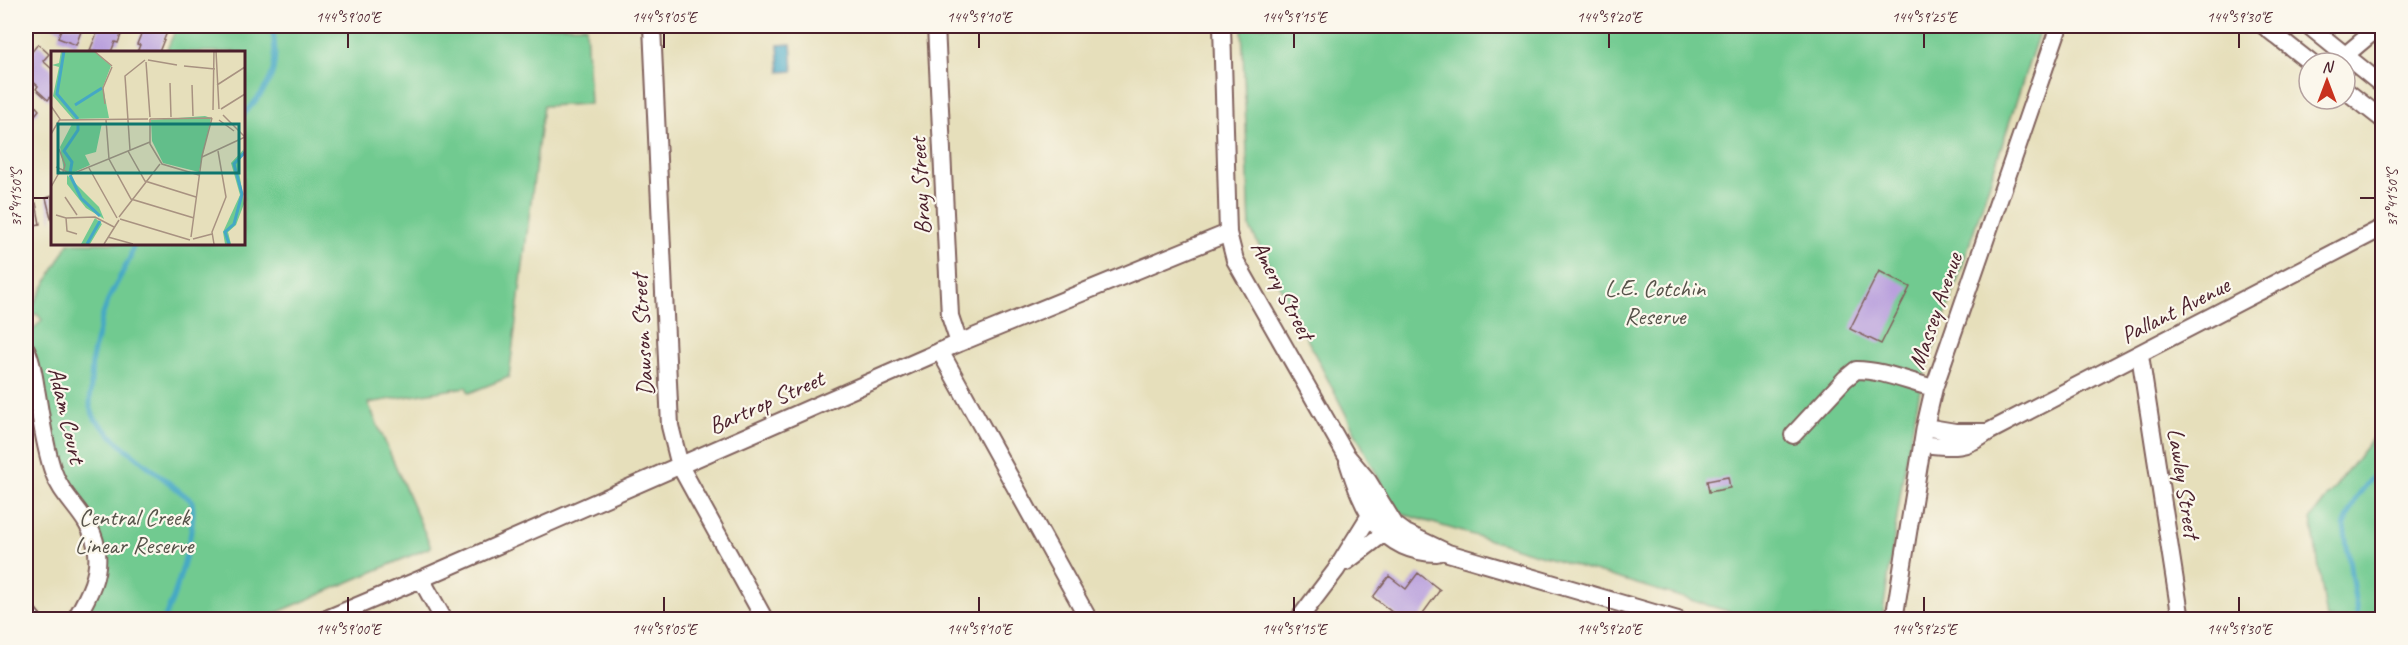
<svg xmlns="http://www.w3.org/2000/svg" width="2408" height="645" font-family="Caveat,sans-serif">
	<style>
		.green { fill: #71ca90; stroke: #5e745e; stroke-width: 1.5 }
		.water { fill: #45a8c5; stroke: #486478; stroke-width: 1.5 }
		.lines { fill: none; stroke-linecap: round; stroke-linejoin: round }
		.stream { stroke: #45a8c5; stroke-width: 5 }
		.building { fill: #b9a0dd }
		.minor-casing { stroke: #81625d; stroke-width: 20 }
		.minor { stroke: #fff; stroke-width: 16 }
		.ticks { fill: none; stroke: #4a1f2b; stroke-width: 2 }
		.labels { text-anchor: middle; stroke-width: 4.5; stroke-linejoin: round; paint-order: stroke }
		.street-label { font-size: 24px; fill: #4a1f2b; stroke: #fbf7ec }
		.park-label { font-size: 24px; fill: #565249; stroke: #fbf7ec }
		.inset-river { fill: none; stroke: #45a8c5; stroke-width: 3 }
		.inset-road { fill: none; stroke: #a89281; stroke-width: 1.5 }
		.view { fill: #0f766e; fill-opacity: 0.15; stroke: #0f766e; stroke-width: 3 }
		.inset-edge { fill: none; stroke: #4a1f2b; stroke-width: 3 }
		.neatline { fill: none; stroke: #4a1f2b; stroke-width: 2 }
		.ticks-label { font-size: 15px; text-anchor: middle; fill: #4a1f2b }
	</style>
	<rect width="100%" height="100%" fill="#fbf7ec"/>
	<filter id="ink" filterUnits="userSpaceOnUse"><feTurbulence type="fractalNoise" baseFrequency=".0167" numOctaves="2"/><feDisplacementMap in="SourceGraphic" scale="12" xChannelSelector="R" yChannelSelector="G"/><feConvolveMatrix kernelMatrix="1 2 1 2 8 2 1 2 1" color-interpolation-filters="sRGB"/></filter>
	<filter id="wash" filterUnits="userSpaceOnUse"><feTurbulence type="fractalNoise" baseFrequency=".008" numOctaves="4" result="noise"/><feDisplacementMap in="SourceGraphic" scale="24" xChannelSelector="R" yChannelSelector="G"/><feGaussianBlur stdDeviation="1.35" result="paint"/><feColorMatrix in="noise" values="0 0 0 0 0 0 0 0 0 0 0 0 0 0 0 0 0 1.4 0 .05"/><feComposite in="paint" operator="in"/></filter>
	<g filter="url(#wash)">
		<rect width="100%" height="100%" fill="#e6dfbb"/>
		<!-- green -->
		<path class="green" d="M177,26H586L590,104L543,106L509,377L469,393L466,387L368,403L431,547L262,619L92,620L85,617L103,575L72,494L57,465L29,340L31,332L42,320L37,314L32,315L31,309L69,243H243V52H166Z
			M1242,26H2041L1961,270L1921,385L1904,470L1882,619H1754L1396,512L1250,228Z
			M2382,426V619H2327L2311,518Z"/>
		<!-- water -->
		<path class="water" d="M791,44L793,71L780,72L778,45Z"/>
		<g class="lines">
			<!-- stream -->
			<path class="stream" d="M243,115C273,83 280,69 272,26
				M134,243L130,258L109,298L102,317L92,359L90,407L95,419L120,444L192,501C197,523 181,575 173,598C171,605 166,612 164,620
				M2358,620L2344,526L2356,498L2382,465"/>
		</g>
		<g id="blocks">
			<!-- building -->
			<path class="building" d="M49,26H83L76,45L58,38L61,30Z
				M100,26L124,27L118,43L115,42L111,52L90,50Z
				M149,26L169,27L159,52H137L140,45L137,44L144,27L147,29Z
				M38,44L49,54L43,61L52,69V95L48,100L36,89L38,86L26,76V59Z
				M26,95L39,110L26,126Z
				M52,196V222L46,198Z
				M28,200L29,204L36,203L40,224L26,227V201Z
				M1879,271L1910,287L1881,344L1850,329Z
				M1728,477L1730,488L1709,492L1707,481Z
				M1418,573L1440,590L1418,620H1402L1373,597L1389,576L1406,589Z"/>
		</g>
	</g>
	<g filter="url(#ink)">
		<use href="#blocks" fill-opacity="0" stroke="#81625d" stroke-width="1.5"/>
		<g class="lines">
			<defs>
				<path id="minor" d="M652,26L670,426L680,466L765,620
					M936,26L950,316L959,343
					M1222,26L1228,233L1235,260L1346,455L1368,481L1395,525L1406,533L1448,553L1678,620
					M2264,26L2311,63
					M2309,26L2382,85
					M2336,63L2380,26
					M2345,90L2382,119
					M26,349C32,361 34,376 36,389C41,416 44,445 53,471C62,499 90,515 96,546C102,573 88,597 75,620
					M940,351L1089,620
					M2140,355L2181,620
					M1925,427L1955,432H1987
					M1793,435L1845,379L1856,370C1883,370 1908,382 1934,388
					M1922,444C1951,447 1964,450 1988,432L2382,228
					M1348,462C1363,509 1380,552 1437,553
					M1346,562L1392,527
					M421,579L444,620
					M26,611L33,620
					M324,620L421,579L959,343L1228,233
					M1298,620L1336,570L1375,507
					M1894,620L1925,427L1934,388L2059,26"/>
			</defs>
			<!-- minor casing -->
			<use href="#minor" class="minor-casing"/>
			<!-- minor -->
			<use href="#minor" class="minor"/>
		</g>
	</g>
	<!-- ticks -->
	<path class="ticks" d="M348,33V48M664,33V48M979,33V48M1294,33V48M1609,33V48M1924,33V48M2239,33V48M33,198H48M2360,198H2375M348,597V612M664,597V612M979,597V612M1294,597V612M1609,597V612M1924,597V612M2239,597V612"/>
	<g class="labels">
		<!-- street labels -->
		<g class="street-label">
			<text transform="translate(920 186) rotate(-93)" y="8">Bray Street</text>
			<text transform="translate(1283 290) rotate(62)" y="8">Amery Street</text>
			<text transform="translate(2175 310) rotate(-27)" y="8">Pallant Avenue</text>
			<text transform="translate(1935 311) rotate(-71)" y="8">Massey Avenue</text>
			<text transform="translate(642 335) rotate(-93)" y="8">Dawson Street</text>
			<text transform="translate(766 402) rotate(-24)" y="8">Bartrop Street</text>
			<text transform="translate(67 415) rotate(77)" y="8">Adam Court</text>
			<text transform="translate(2184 483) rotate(81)" y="8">Lawley Street</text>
		</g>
		<!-- park labels -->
		<g class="park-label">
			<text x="1655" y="296">L.E. Cotchin<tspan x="1655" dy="28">Reserve</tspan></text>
			<text x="134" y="525">Central Creek<tspan x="134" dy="28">Linear Reserve</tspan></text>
		</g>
	</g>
	<!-- overview -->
	<g transform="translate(51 51)">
		<rect width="194" height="194" fill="#e6dfbb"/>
		<path d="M10,0H43L60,15L52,36L58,67L22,68L2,45L8,16L1,14L8,12ZM154,65L160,67L148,121L112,112L101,90L100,69ZM51,72L45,101L34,104L39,114L21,122L13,120L9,96L21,73ZM193,98L187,113L193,153L185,174L177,181L180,193H174L172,181L189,144L180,112ZM16,124L48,156L53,168L35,157L16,133ZM44,167L51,173L39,193H30Z" fill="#71ca90"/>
		<path class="inset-river" d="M13,0L6,43L27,68M24,54L51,37M19,122L21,111L13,100L27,79V72M19,124L30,147L49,165M36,193L49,170M178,193L174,181L183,173L191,143L183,113L194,101"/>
		<path class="inset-road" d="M43,0L61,15M165,0L168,58M97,9L126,14M95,11L99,66M133,15L164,18M119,32L120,66M141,34L142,65M166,34L194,16M54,53L52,37L61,16M0,55L9,68L0,83M170,58L194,43M162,59L163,0M172,64L194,86M99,68V93L111,113L148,124M99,68L161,67M9,69L97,68M55,69L58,108L80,148L143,167M168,69L183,80M8,98L14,114L12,121M79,99L74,25L94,9M77,100L94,130L145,146M151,106L194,86M5,116L21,123L99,91M38,117L66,167M0,136L9,120M14,146L26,164M5,164L15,167L44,166L63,176M68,166L109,113M15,167L16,180L26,183M69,168L139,189M57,186L82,193M140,186L151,105L161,67M142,188L161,183M53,193L68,169M163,193L161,181L175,146L167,100"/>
		<path class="view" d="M7,73H188V122H7Z"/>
		<rect width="194" height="194" class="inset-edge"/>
	</g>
	<!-- margin -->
	<rect width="2408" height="645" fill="none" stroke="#fbf7ec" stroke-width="66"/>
	<!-- north arrow -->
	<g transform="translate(2327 81)"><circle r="28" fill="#fbf7ec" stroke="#b4a19f" stroke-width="1.5"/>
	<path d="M0-4.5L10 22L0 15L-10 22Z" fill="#c8321e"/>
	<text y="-9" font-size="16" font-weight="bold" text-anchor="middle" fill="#4a1f2b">N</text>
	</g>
	<rect x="33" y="33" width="2342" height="579" class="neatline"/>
	<g class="ticks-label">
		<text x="348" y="22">144°59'00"E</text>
		<text x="664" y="22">144°59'05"E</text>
		<text x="979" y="22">144°59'10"E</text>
		<text x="1294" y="22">144°59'15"E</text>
		<text x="1609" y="22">144°59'20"E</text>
		<text x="1924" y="22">144°59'25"E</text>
		<text x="2239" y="22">144°59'30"E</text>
		<text transform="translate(16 198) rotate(-90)" y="5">37°41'50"S</text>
		<text transform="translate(2392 198) rotate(-90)" y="5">37°41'50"S</text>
		<text x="348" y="634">144°59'00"E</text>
		<text x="664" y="634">144°59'05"E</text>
		<text x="979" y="634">144°59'10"E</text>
		<text x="1294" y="634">144°59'15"E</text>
		<text x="1609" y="634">144°59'20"E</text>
		<text x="1924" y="634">144°59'25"E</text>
		<text x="2239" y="634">144°59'30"E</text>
	</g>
</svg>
